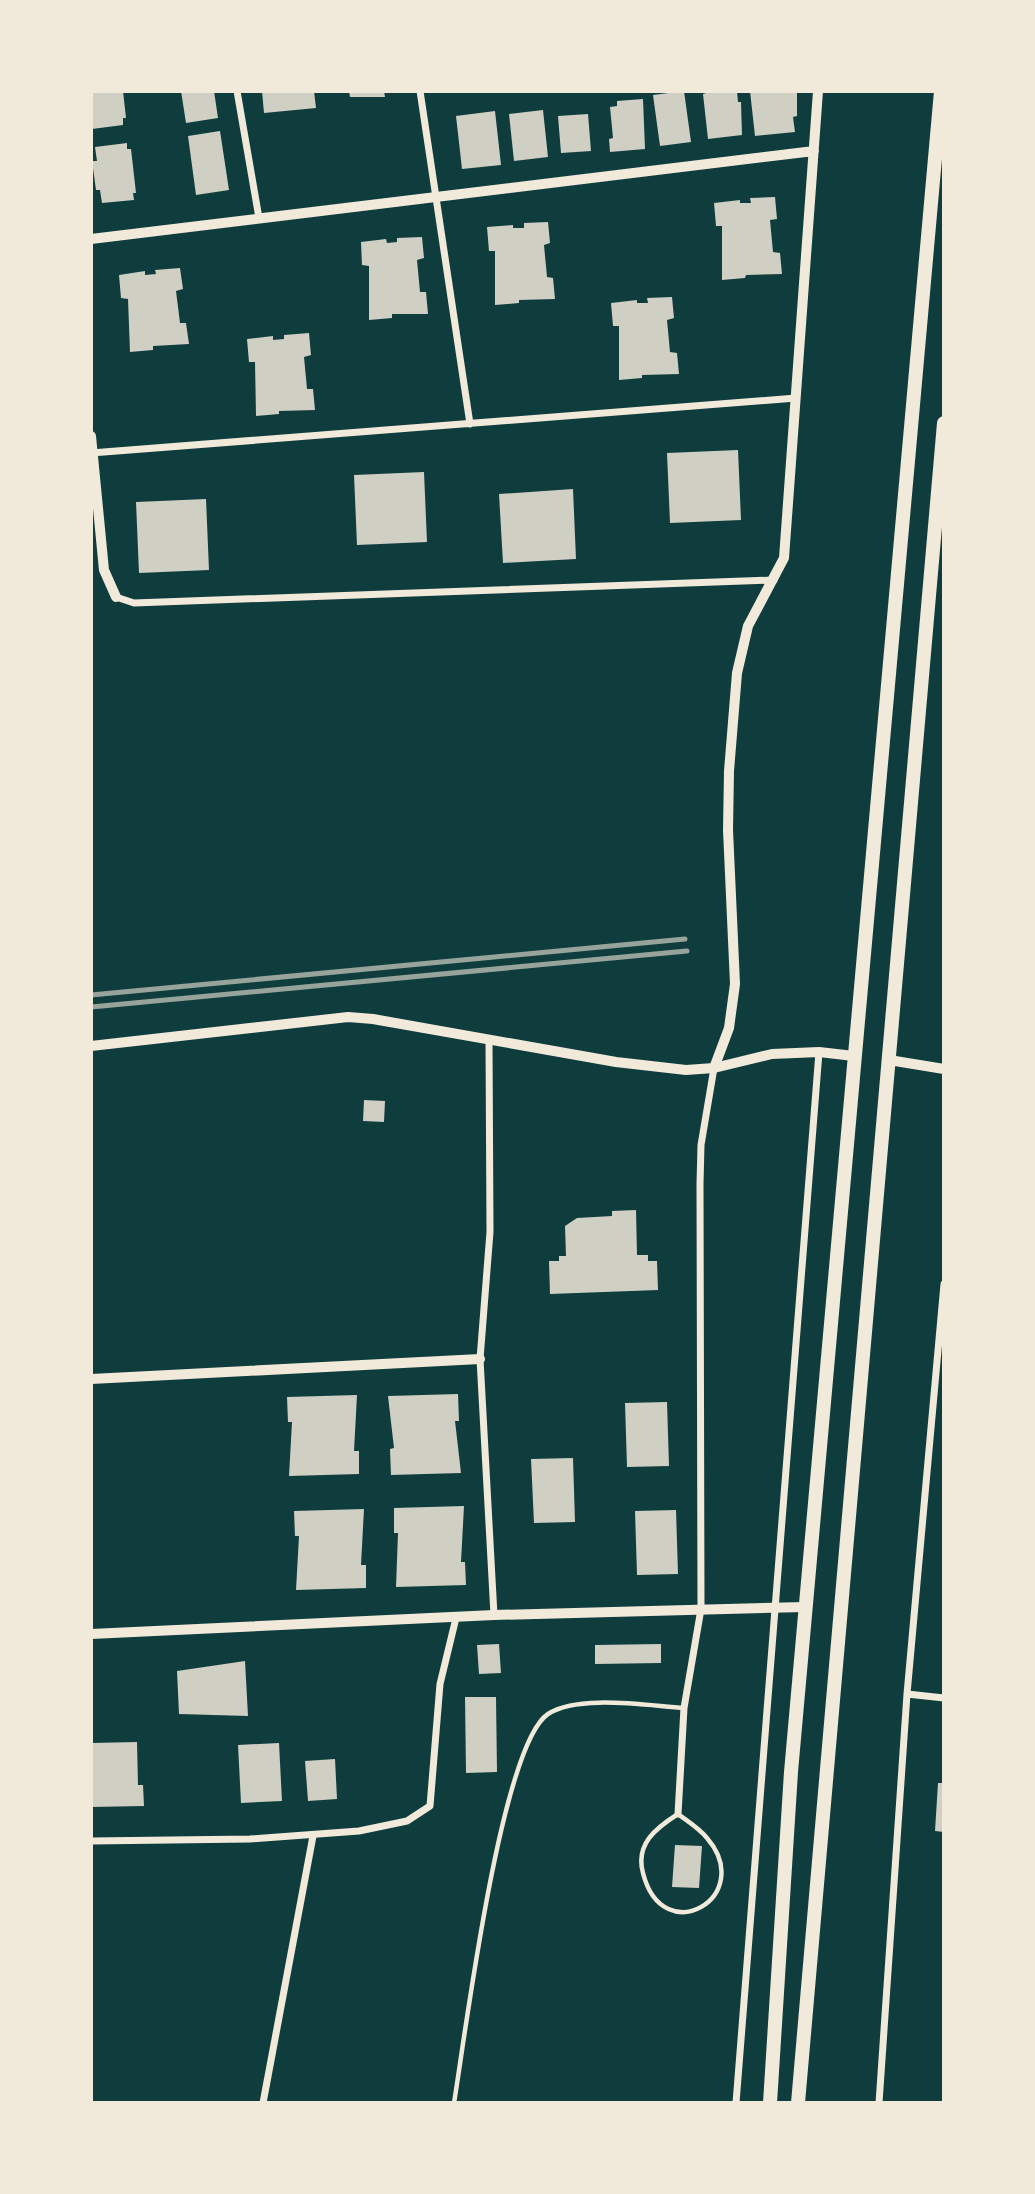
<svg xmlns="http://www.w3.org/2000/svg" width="1035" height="2194" font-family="'Noto Serif',serif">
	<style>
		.building { fill: #cfcfc3 }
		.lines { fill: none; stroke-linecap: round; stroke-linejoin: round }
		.service { stroke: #f1e9da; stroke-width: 4.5 }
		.minor { stroke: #f1e9da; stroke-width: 7 }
		.tertiary { stroke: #f1e9da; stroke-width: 10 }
		.primary { stroke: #f1e9da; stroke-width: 14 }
		.rail { stroke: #97a49c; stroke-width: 5 }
	</style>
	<rect width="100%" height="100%" fill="#0f3d3e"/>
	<!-- building -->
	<path class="building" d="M91,91H123L126,118H123V125L92,129Z
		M181,91H214L218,118L186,123Z
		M262,91H314L316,108L264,113Z
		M349,91H384L385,97H350Z
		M684,91L691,142L660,146L653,95Z
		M713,91H737L738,102H741L742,135L708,139L703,94Z
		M750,91H797V116L793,117L795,132L755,136Z
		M643,99L645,149L610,152L609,139L613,138L610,107L617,106V101Z
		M543,110L548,157L514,161L509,114Z
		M495,111L501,165L462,169L456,116Z
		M588,114L591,151L561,153L558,116Z
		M220,131L229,190L196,195L188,136Z
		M127,143V149H131L136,193H133L134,200L102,203L100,190H96L92,161H97L95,147Z
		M775,197L777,219L770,220L773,252L780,253L782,274L746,275L745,278L722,280V226H716L714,203L740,200V203H751L750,198Z
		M548,222L550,243L544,245L547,277L553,278L555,299L519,300V303L495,305V251H489L487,227L513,225V228H524V223Z
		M422,237L424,258L417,260L420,292H426L428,314H392V318L369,320V266L362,265L361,242L386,239L387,243L397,242V238Z
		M180,268L183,289L176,291L180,323H186L189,344L153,346V350L130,352L128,299L121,298L119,275L145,271V275L156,274L155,270Z
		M672,297L674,318L667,320L670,352L677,353L679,374L642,375V378L619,380V326H613L611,303L637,300V303H648L647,298Z
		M309,333L311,355L304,357L307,389H313L315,410L279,411V414L256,416L255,362H249L247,339L273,336V340L284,339V335Z
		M738,450L741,520L670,523L667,453Z
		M424,472L427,542L357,545L354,475Z
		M573,489L576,559L503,563L499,494Z
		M206,499L209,570L139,573L136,502Z
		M364,1100L385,1101L384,1122L363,1121Z
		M636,1210L637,1255H648V1261H657L658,1290L550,1294L549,1261H559V1256H566L565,1226L577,1218L612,1216V1211Z
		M458,1394L459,1421H455L461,1473L391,1475L390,1449L394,1448L388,1396Z
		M357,1395L354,1451H359V1474L289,1476L292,1422H288L287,1397Z
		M667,1402L669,1466L627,1467L625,1403Z
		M573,1458L575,1522L534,1523L531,1459Z
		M464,1506L461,1562H465L466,1585L396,1587L398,1533H394V1508Z
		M364,1509L361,1565H366V1588L296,1590L299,1536H295L294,1511Z
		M676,1510L678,1574L637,1575L635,1511Z
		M499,1644L501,1673L479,1674L477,1645Z
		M661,1644V1663L595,1664V1645Z
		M245,1661L248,1716L179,1714L177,1671Z
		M465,1697H496L497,1772L466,1773Z
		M137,1742L138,1785H143L144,1806L91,1807V1743Z
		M279,1743L282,1801L241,1803L238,1745Z
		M335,1759L337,1799L308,1801L305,1761Z
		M938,1783H944V1832L935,1831Z
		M675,1845L702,1846L699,1888L672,1887Z"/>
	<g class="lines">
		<!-- service -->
		<path class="service" d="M678,1814C687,1821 699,1828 707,1838C757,1896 663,1952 643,1873C635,1844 656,1828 678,1814Z
			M454,2103C465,2037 501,1745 548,1714C578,1694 649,1706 684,1708"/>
		<!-- minor -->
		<path class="minor" d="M237,91L259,218
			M420,91L470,424
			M91,453L796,398
			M116,597L134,603L774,580
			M489,1041L490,1232L480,1359L494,1615
			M907,1694L944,1698
			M678,1814L684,1708L701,1609L700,1184L701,1145L714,1068
			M91,1841L250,1839L359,1831L407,1821L430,1806L440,1684L456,1618
			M263,2103L313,1836
			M736,2103L819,1052
			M879,2103L907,1694L944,1284"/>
		<!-- tertiary -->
		<path class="tertiary" d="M91,239L814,151
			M91,436L104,570L116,597
			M91,1046L348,1017L373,1019L616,1062L686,1070L714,1068L772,1054L819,1052L854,1056
			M889,1060L944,1069
			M714,1068L729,1028L735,984L728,830L729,771L737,673L748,626L784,558L818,91
			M91,1379L480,1359
			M91,1634L494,1615L805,1607"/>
		<!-- primary -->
		<path class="primary" d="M770,2103L791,1772L941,91
			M798,2103L944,423"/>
		<!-- rail -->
		<path class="rail" d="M91,995L685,939
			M91,1007L687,951"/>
	</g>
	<!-- border -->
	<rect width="1035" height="2194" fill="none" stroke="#f1e9da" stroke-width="186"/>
</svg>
